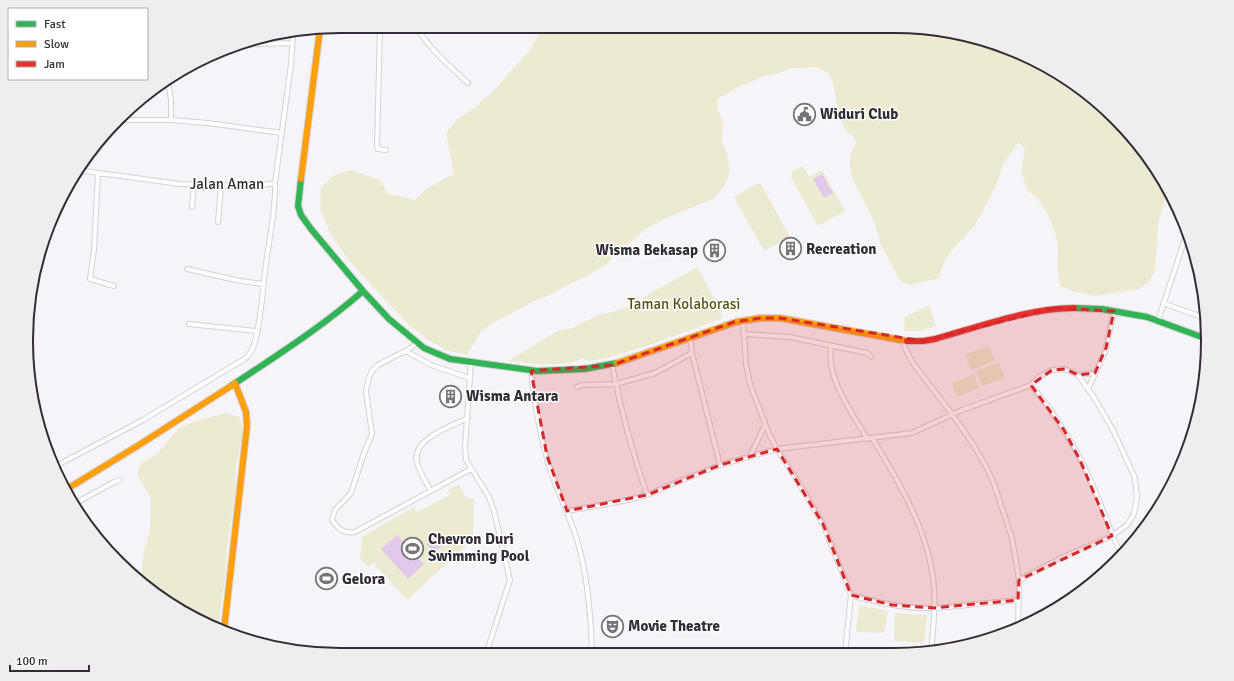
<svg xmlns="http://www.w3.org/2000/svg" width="1234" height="681" font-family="Signika,sans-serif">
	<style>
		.green { fill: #ecebd1 }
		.water { fill: #e1c9ec }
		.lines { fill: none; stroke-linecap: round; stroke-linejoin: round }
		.street-casing { stroke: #d5d0d7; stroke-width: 6 }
		.fast-casing { stroke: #d5d0d7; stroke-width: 8 }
		.slow-casing { stroke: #d5d0d7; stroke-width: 8 }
		.jam-casing { stroke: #d5d0d7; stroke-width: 8 }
		.street { stroke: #fefdfe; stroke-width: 4 }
		.fast { stroke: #30b455; stroke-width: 6 }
		.slow { stroke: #ff9f0a; stroke-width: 6 }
		.jam { stroke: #e5322d; stroke-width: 6 }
		.marked { fill: #d62828; fill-opacity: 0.2; stroke: #d62828; stroke-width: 3; stroke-dasharray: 8 5; stroke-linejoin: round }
		.labels { text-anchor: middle; stroke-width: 3; stroke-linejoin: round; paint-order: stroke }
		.poi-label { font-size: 15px; font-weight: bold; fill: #332c36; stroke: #fff; text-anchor: start }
		.street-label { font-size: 15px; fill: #332c36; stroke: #fff }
		.park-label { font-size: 15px; fill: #575513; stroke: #fff }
		.rim { fill: none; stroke: #332c36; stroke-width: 2 }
	</style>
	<rect width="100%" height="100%" fill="#f7f4f9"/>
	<!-- green -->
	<path class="green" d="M543,26L914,27L975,37L1051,68L1101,104L1143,149L1168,189L1158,224L1155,271L1149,282L1139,289L1095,296L1073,291L1060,286L1057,269L1058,248L1055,232L1048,215L1038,199L1027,190L1021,171L1025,149L1019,142L1004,162L996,186L974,227L950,252L943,265L939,278L910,285L901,282L881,245L875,224L866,205L854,182L850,170V156L856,143L853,136L847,132L840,119L833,83L828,73L816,67L793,68L774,75L763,76L747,84L742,85L718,99C715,107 721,116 724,123L721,138L727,154L730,170L725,185L713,199L664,219L644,230L635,239L620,249L608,263L590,274L545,297L536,300L489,325L481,332L467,355L446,350L427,339L409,325L351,263L330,233L320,208L321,188L333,176L351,170L380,180L388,194L415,200L427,188L454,174L446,133L458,119L474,108L494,90L530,50Z
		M803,166L809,177L822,170L845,211L818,226L791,177L792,172Z
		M760,182L790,237L764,251L734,197Z
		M697,267L721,310L722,316L721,319L646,346L607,358L589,361L584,358L580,359L574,362L560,364H534L507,361L558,331L572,328L596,316L623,309Z
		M929,305L936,326L920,331H904L905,317Z
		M989,346L995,361L971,370L965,355Z
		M999,362L1005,378L982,386L976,371Z
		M974,375L979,388L957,397L952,383Z
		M226,413L240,417L243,432L236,466L235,496L227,546L226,573L221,604L219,628L183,613L141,578L143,556L150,530L151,498L137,475L141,463L156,455L178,429L193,422Z
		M459,484L466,498L474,499L473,539L407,600L373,563L367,567L360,558L362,537L414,507L417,512L450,495L448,490Z
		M859,605L888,611L884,633L856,632Z
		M895,613L927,615L924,643L894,641Z"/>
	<!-- water -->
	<path class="water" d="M822,174L833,193L824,198L813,179Z
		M437,534L445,542L434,553L426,544Z
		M397,535L424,564L408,579L381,549Z"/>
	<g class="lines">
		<defs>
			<path id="street" d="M380,26L377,146L378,149L386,150
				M416,26C427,47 451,67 468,83
				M235,45L292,43
				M168,81L171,100V120
				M122,120H171L208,123L282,133
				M77,170L180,184L258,186L275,183
				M98,173L94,249L90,279L114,286
				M192,207L194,185
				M218,222L221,185
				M1184,242L1192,245
				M187,269L240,281L263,284
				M1163,303L1207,319
				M743,320L746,365L750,384L769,434L777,449L803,490L823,524L851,595L845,653
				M1158,321L1187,232
				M189,324L257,331
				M743,334L790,337L867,353L871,357
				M690,338L692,353L720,465
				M903,341L905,348L912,362L952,414L971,441L987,468L994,484L1012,538L1019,580L1018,627
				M417,343L409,349L378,365L372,371L369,377L366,391L372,434L364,453L351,493L335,510L333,516L332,520C338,529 344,534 355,532L471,469
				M831,346C826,380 852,411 867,439
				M406,351L431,365L469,378
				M471,362L465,447L466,460L489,497L494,511L510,580L486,654
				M612,365C621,410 632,452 647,495
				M531,371C535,407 542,449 555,483C563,503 572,522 578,543C588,579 591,616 592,653
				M1078,375L1095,373
				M1031,385C1056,415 1077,449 1092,484C1103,508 1110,532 1122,556
				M577,387L582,385L616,384L655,373L692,353
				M1088,389L1105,352L1114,311
				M872,438C900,483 929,532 934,586C936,608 933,630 931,652
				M750,456L765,425
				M54,467L143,420L246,358C250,353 253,350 254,345C261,322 262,296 265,272C268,243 276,212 275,183L291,64L293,34
				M431,491C426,482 419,472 417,462C411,439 452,426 468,418
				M76,503L114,482L120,480
				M567,511L623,501L647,495L670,485L720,465L777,449L912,433L962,410L1031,385L1040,376L1052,370L1065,369L1078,375L1095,399L1113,430L1135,478L1137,498L1134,514L1127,525L1112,536L1063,557L1019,580
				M851,595C878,603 907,609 935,608C963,606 990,602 1018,600"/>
			<path id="fast" d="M301,179L298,206L301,215L311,229L363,291L389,319L424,348L450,359L537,371L584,369L617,363
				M1074,308L1102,309L1147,317L1207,339
				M231,386C276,356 322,327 363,291"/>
			<path id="slow" d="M301,179L320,29
				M617,363L736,322L760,318H780L907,341
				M67,489L139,445L231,386
				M224,630L247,426L246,412L235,383"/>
			<path id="jam" d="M907,341H923L935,339C978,327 1029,308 1074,308"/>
		</defs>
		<!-- street casing -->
		<use href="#street" class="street-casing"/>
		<!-- fast casing -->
		<use href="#fast" class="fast-casing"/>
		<!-- slow casing -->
		<use href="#slow" class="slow-casing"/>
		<!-- jam casing -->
		<use href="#jam" class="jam-casing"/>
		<!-- street -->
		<use href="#street" class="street"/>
		<!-- fast -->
		<use href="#fast" class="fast"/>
		<!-- slow -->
		<use href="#slow" class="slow"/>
		<!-- jam -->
		<use href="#jam" class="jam"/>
	</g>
	<!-- marked area -->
	<path class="marked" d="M1055,308L1114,311L1106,348L1095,373L1078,375L1065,369L1052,370L1031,385L1064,430L1080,460L1112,536L1019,580L1018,600L934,608L892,605L851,595L823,524L777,449L720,465L647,495L567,511L547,456L531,371L612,365L734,322L760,318H780L923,341Z"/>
	<!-- icons -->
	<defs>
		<symbol id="civic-ring" viewBox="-11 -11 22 22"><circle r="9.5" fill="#fff" stroke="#78727a" stroke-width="1.5"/><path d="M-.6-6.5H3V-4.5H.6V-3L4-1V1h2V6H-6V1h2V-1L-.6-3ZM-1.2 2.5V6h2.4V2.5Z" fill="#78727a"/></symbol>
		<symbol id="building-ring" viewBox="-11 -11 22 22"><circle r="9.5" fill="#fff" stroke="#78727a" stroke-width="1.5"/><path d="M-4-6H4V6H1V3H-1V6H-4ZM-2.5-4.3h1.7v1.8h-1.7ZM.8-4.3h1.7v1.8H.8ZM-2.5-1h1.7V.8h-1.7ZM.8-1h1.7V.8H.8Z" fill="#78727a"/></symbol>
		<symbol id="stadium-ring" viewBox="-11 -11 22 22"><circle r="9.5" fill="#fff" stroke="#78727a" stroke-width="1.5"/><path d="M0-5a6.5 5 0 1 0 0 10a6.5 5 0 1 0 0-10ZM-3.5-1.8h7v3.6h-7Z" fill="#78727a"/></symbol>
		<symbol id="theatre-ring" viewBox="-11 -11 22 22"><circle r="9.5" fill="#fff" stroke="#78727a" stroke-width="1.5"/><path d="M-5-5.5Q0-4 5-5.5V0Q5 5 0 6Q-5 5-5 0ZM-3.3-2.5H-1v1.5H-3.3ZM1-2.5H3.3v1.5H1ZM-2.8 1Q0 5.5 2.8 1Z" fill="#78727a"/></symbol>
	</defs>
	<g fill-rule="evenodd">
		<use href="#civic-ring" x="792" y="102" width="25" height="25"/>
		<use href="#building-ring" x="778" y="236" width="25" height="25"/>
		<use href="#building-ring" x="702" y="238" width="25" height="25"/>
		<use href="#building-ring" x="438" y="384" width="25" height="25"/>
		<use href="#stadium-ring" x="400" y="536" width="25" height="25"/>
		<use href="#stadium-ring" x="314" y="566" width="25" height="25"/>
		<use href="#theatre-ring" x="600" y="614" width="25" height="25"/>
	</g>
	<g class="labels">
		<!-- poi labels -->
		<g class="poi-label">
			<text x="820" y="119">Widuri Club</text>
			<text x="806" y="254">Recreation</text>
			<text x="698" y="255" text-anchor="end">Wisma Bekasap</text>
			<text x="466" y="401">Wisma Antara</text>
			<text x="428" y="544">Chevron Duri<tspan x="428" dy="17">Swimming Pool</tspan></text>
			<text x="342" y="584">Gelora</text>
			<text x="628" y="631">Movie Theatre</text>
		</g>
		<!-- street labels -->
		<g class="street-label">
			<text x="227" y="189">Jalan Aman</text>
		</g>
		<!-- park labels -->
		<g class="park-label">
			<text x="684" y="309">Taman Kolaborasi</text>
		</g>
	</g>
	<!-- crop -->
	<path d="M0 0H1234V681H0ZM340 33H894A307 307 0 0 1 1201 340V341A307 307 0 0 1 894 648H340A307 307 0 0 1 33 341V340A307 307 0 0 1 340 33Z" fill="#efeeef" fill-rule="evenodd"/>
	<path class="rim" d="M340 33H894A307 307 0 0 1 1201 340V341A307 307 0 0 1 894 648H340A307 307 0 0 1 33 341V340A307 307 0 0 1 340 33Z"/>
	<!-- legend -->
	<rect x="8" y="8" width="140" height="72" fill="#ffffff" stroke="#adabaf"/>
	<rect x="16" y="21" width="20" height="6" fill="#30b455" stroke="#adabaf"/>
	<text x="44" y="28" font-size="12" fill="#332c36">Fast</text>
	<rect x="16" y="41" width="20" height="6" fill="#ff9f0a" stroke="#adabaf"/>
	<text x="44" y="48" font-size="12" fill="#332c36">Slow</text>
	<rect x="16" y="61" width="20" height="6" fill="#e5322d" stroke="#adabaf"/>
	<text x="44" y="68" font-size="12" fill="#332c36">Jam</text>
	<!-- scale -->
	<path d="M10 665v6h79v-6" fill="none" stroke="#332c36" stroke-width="2"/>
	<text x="16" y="665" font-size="12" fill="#332c36" stroke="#ffffff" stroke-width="3" paint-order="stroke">100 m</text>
</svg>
